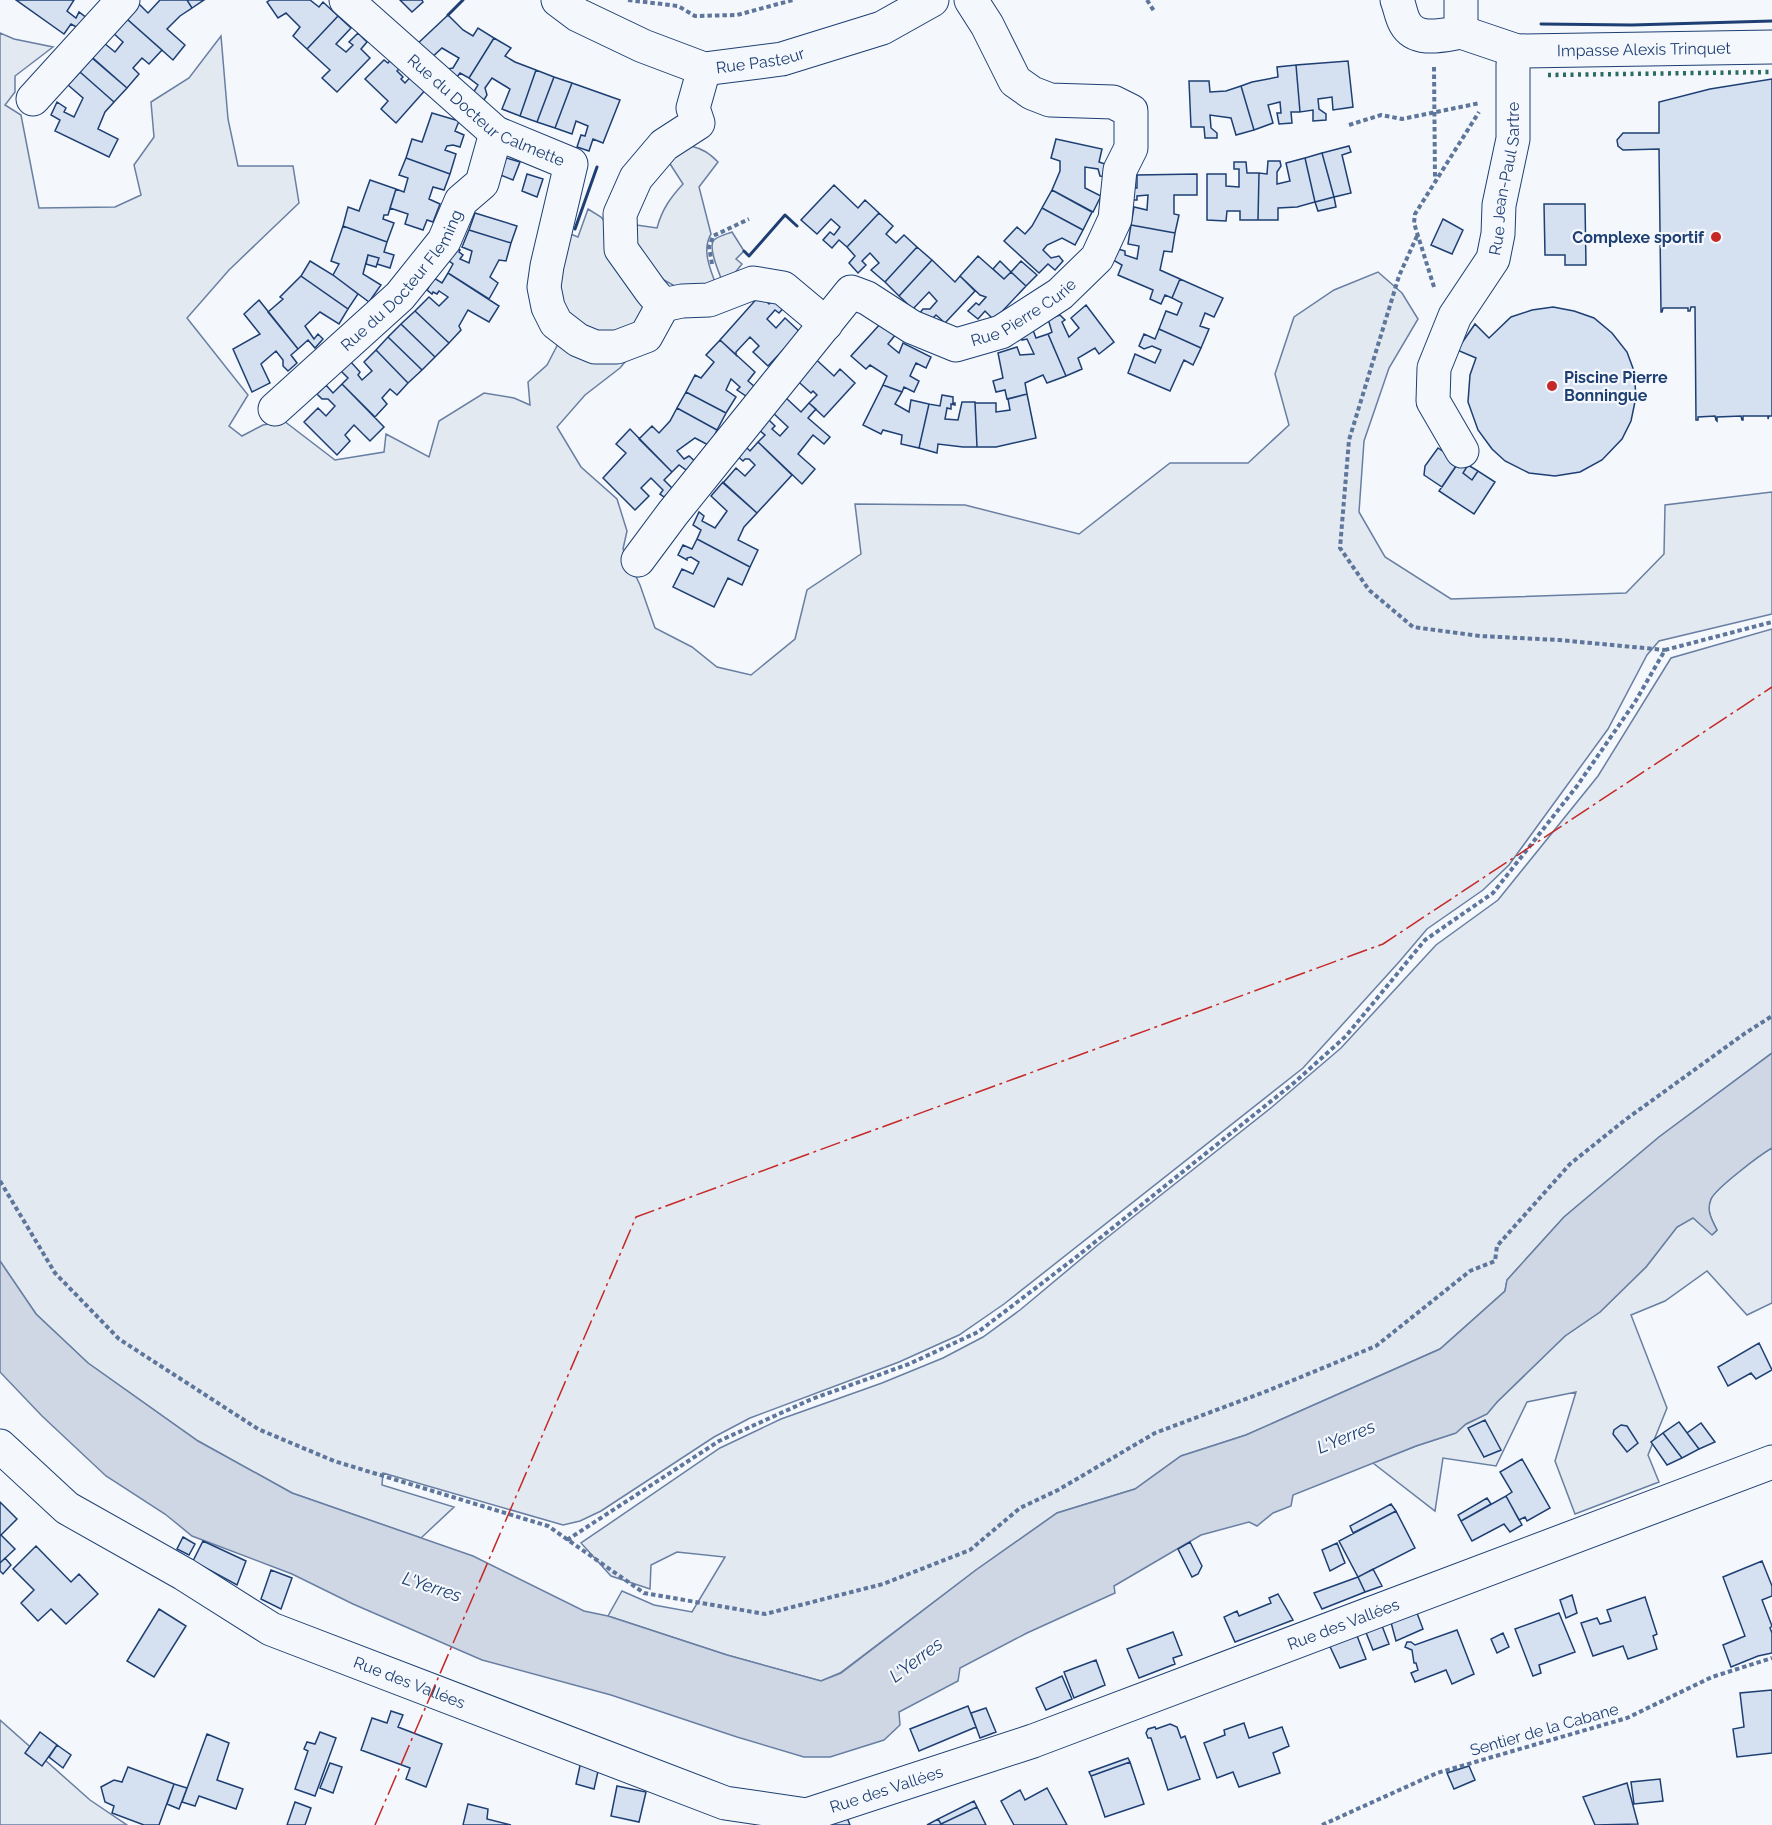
<svg xmlns="http://www.w3.org/2000/svg" width="1772" height="1825" font-family="Raleway,sans-serif">
	<style>
		.green { fill: #e3e9f0; stroke: #687fa3; stroke-width: 1.5 }
		.water { fill: #cfd7e4; stroke: #687fa3; stroke-width: 1.5 }
		.building { fill: #d5e0f0; stroke: #1d3f73; stroke-width: 1.5 }
		.lines { fill: none; stroke-linecap: round; stroke-linejoin: round }
		.minor-casing { stroke: #1d3f73; stroke-width: 35 }
		.path { stroke: #5e769c; stroke-width: 4; stroke-dasharray: 4.5 3; stroke-linecap: butt }
		.minor { stroke: #f4f7fb; stroke-width: 33 }
		.hedge { stroke: #2c6c60; stroke-width: 4.5; stroke-dasharray: 3 4.5; stroke-linecap: butt }
		.wall { stroke: #1d3f73; stroke-width: 3 }
		.power { stroke: #c62828; stroke-width: 1.5; stroke-dasharray: 21 4.5 3 4.5; stroke-linecap: butt }
		.poi-dot { fill: #c62828; stroke: #f4f7fb; stroke-width: 2 }
		.labels { text-anchor: middle; stroke-width: 4.5; stroke-linejoin: round; paint-order: stroke }
		.street-label { font-size: 16px; fill: #1d3f73; stroke: #f4f7fb }
		.poi-label { font-size: 16px; font-weight: bold; fill: #1d3f73; stroke: #f4f7fb; text-anchor: end }
		.water-label { font-size: 18px; font-style: italic; fill: #1d3f73; stroke: #f4f7fb }
	</style>
	<rect width="100%" height="100%" fill="#f4f7fb"/>
	<!-- green -->
	<path class="green" d="M0,33L14,39L53,47L15,76V92L5,105L21,115L39,208L115,207L141,195L134,165L154,137L151,102L189,78L221,36L228,119L238,166H293L299,203L229,270L187,318L248,395L229,426L242,436L263,425L284,421L335,460L384,452L386,434L429,457L439,421L484,393L514,398L530,405L528,382L547,365L559,342L630,356L620,368L585,395L557,427L581,467L617,499L627,531L623,549L640,585L655,628L692,647L717,667L751,675L795,639L807,590L861,554L855,504L965,505L1079,534L1170,463H1248L1289,425L1275,374L1294,317L1334,290L1378,272L1402,293L1418,319L1389,368L1364,441L1359,512L1385,557L1451,599L1626,593L1664,554L1665,505L1772,492V614L1659,641L1647,655L1608,729L1509,865L1483,890L1427,929L1399,962L1303,1068L1004,1304L959,1335L899,1362L750,1418L714,1437L601,1511L580,1521L563,1525L383,1473L382,1485L454,1507L421,1538L292,1493L198,1441L88,1363L36,1314L0,1261Z
		M691,146C703,149 709,153 718,162L699,187L711,234C701,251 711,270 717,288L682,290L653,274L645,268L629,224L657,228C662,209 671,197 683,184L665,156Z
		M588,209L601,217L606,223L646,302L638,328L594,337L552,296L563,231L578,237Z
		M732,232L744,251L736,259L742,264L724,286C721,277 707,247 714,240C718,236 727,234 732,232Z
		M1772,629V1053L1659,1137L1564,1217L1507,1280L1505,1291L1440,1349L1246,1435L1181,1456L1135,1489L1057,1513L976,1570L840,1673L821,1681L727,1655L608,1616L622,1591L654,1605L692,1612L725,1557L677,1552L651,1565L650,1589L611,1576L581,1543L720,1448L781,1419L882,1383L943,1358L983,1337L1020,1310L1099,1244L1272,1107L1341,1048L1436,945L1498,900L1598,776L1671,658Z
		M1772,1148V1303L1747,1315L1707,1271L1665,1301L1631,1315L1667,1408L1648,1455L1659,1482L1575,1514L1555,1461L1576,1392L1527,1402L1496,1466L1443,1458L1435,1511L1373,1463L1416,1446L1455,1433L1466,1424L1487,1414L1497,1402L1565,1336L1600,1312L1646,1267L1677,1227L1693,1217L1713,1234L1717,1230C1712,1220 1706,1211 1711,1199C1716,1188 1760,1155 1772,1148Z
		M0,1720L90,1800L127,1825H0Z"/>
	<!-- water -->
	<path class="water" d="M1772,1053V1148C1760,1155 1716,1188 1711,1199C1706,1211 1712,1220 1717,1230L1712,1235L1693,1218L1677,1227L1646,1267L1600,1312L1565,1336L1497,1402L1487,1414L1466,1424L1456,1433L1416,1446L1293,1495L1291,1506L1273,1513L1257,1526L1249,1522L1201,1535L1114,1586L1115,1593L1027,1633L960,1668L958,1681L899,1712L900,1725L884,1740L830,1757H804L737,1737L611,1695L482,1660L353,1604L292,1574L192,1536L165,1514L106,1476L42,1416L0,1372V1261L36,1314L88,1363L198,1441L292,1493L473,1556L584,1611L608,1616L727,1655L821,1681L841,1673L976,1570L1057,1513L1135,1489L1181,1456L1246,1435L1440,1349L1505,1291L1507,1280L1564,1217L1659,1137Z"/>
	<!-- building -->
	<path class="building" d="M16,0H74L67,11L76,18L79,12L88,19L80,29L71,24L64,34Z
		M160,0H187L192,8L180,16L167,29L185,45L173,60L127,19L137,2L148,13Z
		M187,0H204L192,8Z
		M270,0H310L319,7L323,2L338,16L307,49L293,36L300,27L286,13L278,18L267,2Z
		M400,0H422L423,2L412,12Z
		M448,15L463,30L473,36L478,28L494,38L469,78L460,73L454,81L447,69L453,68L459,58L442,48L428,61L414,47Z
		M338,16L351,28L336,44L346,52L353,45L349,42L358,33L367,42L361,49L370,58L337,92L322,78L330,70L307,49Z
		M127,19L162,50L149,64L142,58L133,68L139,74L127,88L85,51L104,43L115,52L123,42L111,31Z
		M494,38L511,48L505,56L515,62L536,70L520,116L502,109L510,89L492,78L485,88L487,95L484,100L473,93L478,85L469,78Z
		M395,55L404,64L397,71L403,77L401,79L405,83L414,73L428,87L396,123L381,109L388,101L365,79L384,60L388,63Z
		M92,58L127,88L114,102L80,72Z
		M1348,61L1353,107L1333,110L1332,97L1318,99L1319,109L1326,114V120L1313,121V110L1300,112L1296,65Z
		M1296,65L1300,112H1291L1292,123L1279,124L1277,113H1281L1280,102L1268,105L1273,123L1254,130L1241,86L1252,82L1278,77L1277,67Z
		M536,70L554,77L537,122L520,116Z
		M80,72L114,102L105,112L98,129L118,139L109,157L55,131L60,120L51,115L57,102L66,108L64,112L74,117L83,98L68,85Z
		M554,77L572,83L555,128L537,122Z
		M1772,79V416H1769L1768,419V416H1743V420H1742L1741,416L1717,417V421L1716,420L1715,416L1698,417V420H1696L1695,307H1691L1690,311H1688V308H1663L1662,312H1661L1659,149L1623,150L1618,146L1617,140L1623,133H1659V102L1710,89Z
		M1189,81H1209L1210,92L1226,91L1241,86L1254,130L1236,135L1231,118L1210,115L1211,128L1217,133V138H1205L1204,127H1191Z
		M572,83L620,100L603,143L593,139L589,151L577,147L581,135L585,136L588,126L576,121L572,134L555,128Z
		M432,113L459,121L455,131L464,135L460,147L453,145L447,146L445,150L456,154L450,174L406,158L412,139L422,142Z
		M1056,139L1102,149L1099,162L1108,165L1106,177L1100,176L1098,169L1085,167V188L1101,196L1093,212L1052,190L1060,171V161L1051,158Z
		M1349,146L1351,152L1342,155L1351,193L1334,197L1322,153Z
		M1322,153L1334,197L1315,202L1305,158Z
		M503,157L520,162L513,180L498,174Z
		M406,158L450,174L444,190L433,187L429,199L440,204L433,222L427,220L423,230L405,224L408,214L390,208L396,189L404,192L408,178L399,175Z
		M1305,158L1315,202L1297,207L1278,208V220H1258L1259,173L1267,174L1268,161H1280L1281,166L1277,172V184L1290,181L1286,163Z
		M1234,162H1246L1247,173H1259L1258,220H1240V211H1227L1226,221L1207,220V174H1226V186L1239,187V169H1234Z
		M527,174L543,179L537,197L522,191Z
		M1197,174V195H1174V214L1179,215L1175,233L1131,225L1134,207L1147,210L1148,195L1137,196V200H1127L1126,188H1137V175Z
		M370,180L396,189L388,215H384L383,219L394,223L387,242L343,226L348,207L359,211Z
		M834,185L858,208L865,200L879,213L847,247L839,240L832,248L823,240L830,232L834,235L840,227L831,219L817,234L801,220Z
		M1052,190L1092,212L1083,230L1042,208Z
		M1334,197L1336,207L1318,211L1315,202Z
		M1544,204H1585L1586,265H1565V255H1545Z
		M1042,208L1083,230L1075,245L1062,238L1047,245L1043,250L1051,258L1059,256L1063,261L1055,270L1048,264L1039,273L1004,241L1017,227L1025,234L1032,226Z
		M475,213L517,226L511,243L469,230Z
		M879,213L893,226L886,234L896,243L904,235L917,247L885,282L871,270L879,263L870,253L862,261L866,265L858,273L849,263L855,256L847,247Z
		M1443,219L1463,230L1452,254L1431,245Z
		M1131,225L1175,233L1172,252L1164,251L1160,270L1180,279L1172,298L1165,295L1161,304L1150,299L1153,290L1118,275L1122,265L1113,260L1118,249L1125,251V255L1137,259L1139,246L1128,244Z
		M343,226L387,242L384,252L394,255L390,268L377,264L379,258L368,255L363,274L381,285L369,302L333,275L339,264L331,261Z
		M469,230L511,243L506,261L499,260L490,277L498,283L489,299L448,273L453,264L445,258L453,247L460,250L459,252L463,255L460,259L469,263L472,251L462,247Z
		M917,247L932,260L899,296L885,282Z
		M368,255L379,258L376,267L366,264Z
		M978,256L1004,279L1011,272L1026,286L994,320L985,311L978,319L968,311L976,303L979,305L986,297L980,295L960,276Z
		M932,260L955,282L960,276L975,291L945,323L936,315L928,323L919,314L923,309H930L937,301L929,292L913,309L899,296Z
		M310,261L333,275L358,294L348,309L301,276Z
		M1000,261L1011,272L1004,279L993,269Z
		M1021,261L1037,275L1026,286L1011,272Z
		M448,273L499,306L489,322L468,310L459,326L461,330L449,343L415,311L429,297L439,306L448,297L439,291L437,294L433,292L432,294L427,290L434,278L442,283Z
		M301,276L348,309L339,324L320,312L305,326L314,339L318,334L323,339L315,348L308,340L298,349L268,312L283,299L280,297Z
		M1180,279L1223,298L1214,317L1205,313L1200,326L1209,329L1201,348L1159,329L1166,311L1177,315L1182,303L1172,298Z
		M760,295L769,304L777,295L787,304L779,313L775,310L767,319L776,328L785,318L800,332L768,366L753,352L759,346L750,337L736,352V355L720,340Z
		M259,300L298,349L291,355L297,363L288,371L283,366V360L276,351L261,364L270,383L252,392L233,349L260,334L244,314Z
		M1086,305L1114,342L1099,354L1095,348L1078,358L1082,369L1066,376L1048,334L1052,332L1048,319L1060,315L1065,320L1062,322L1069,337L1079,328L1071,318Z
		M1553,307L1574,311L1594,318L1612,333L1627,352L1634,371L1636,397L1631,421L1622,439L1602,460L1580,472L1555,476L1529,473L1505,461L1492,449L1478,430L1468,402L1470,375L1476,358L1457,350L1475,324L1489,338L1511,317L1532,310Z
		M415,311L449,343L435,357L401,324Z
		M882,322L896,334L888,344L899,353L903,343L931,357L926,368L916,363L910,376L919,381L914,392L904,387L902,392L883,385L887,376L870,365L866,369L851,356Z
		M401,324L435,357L422,370L388,337Z
		M1159,329L1201,348L1193,365L1184,360L1170,391L1128,373L1135,354L1155,363L1161,350L1152,346L1144,349L1139,346L1144,334L1155,339Z
		M1033,330L1036,338L1048,334L1066,376L1047,383L1043,375L1025,383L1027,394L1007,399L1005,390L996,392L993,381L1003,378L998,353L1017,347L1020,355L1034,354L1027,339L1022,340L1021,334Z
		M388,337L422,370L408,383L376,350Z
		M720,340L755,372L748,381L755,387L746,396L737,390L740,387L731,379L726,390L736,397L726,413L686,392L695,375L701,378L714,362L706,355Z
		M376,350L408,383L397,395L390,389L382,398L387,404L375,417L342,384L348,378L341,371L350,361L360,372L358,375L362,380L372,371L364,362Z
		M810,354L834,376L840,369L855,383L824,417L809,403L817,395L813,391L811,393L792,376Z
		M342,384L384,427L370,441L354,425L345,435L350,441L337,455L304,422L318,408L326,416L335,406L328,399H322L317,394L326,385L333,393Z
		M883,385L902,392L895,404L909,412L911,400L929,404L919,448L901,444L902,435L883,430L881,434L863,425Z
		M686,392L726,413L717,430L677,408Z
		M1027,394L1036,438L996,447H977L975,403H996V412L1010,410L1008,399Z
		M942,395L953,397V403H955V405L951,404V409L947,408L945,419L958,420L962,402H975L977,447H963L938,444L937,453L919,448L929,404L940,406Z
		M785,397L801,412L809,403L816,409L808,418L830,437L824,444L813,435L798,454L815,469L802,484L758,442L765,435L758,429L767,418L775,426L772,429L780,436L788,427L772,412Z
		M677,408L717,430L710,446L695,438L677,451L684,459L689,456L697,463L689,472L679,465L672,472L639,439L652,426L659,433L670,421Z
		M630,429L672,472L664,480L673,489L664,497L660,494L663,490L651,478L641,488L649,496L635,510L603,478L626,453L616,444Z
		M758,442L792,475L757,513L723,483L736,468L745,476L755,465L749,459H745L743,461L736,455L744,445L750,451Z
		M1438,448L1459,462L1442,487L1424,475L1425,466Z
		M1460,460L1468,465L1463,473L1472,480L1478,471L1495,482L1474,514L1439,491Z
		M1468,465L1478,471L1472,480L1463,473Z
		M723,482L757,513L744,527L738,540L758,550L750,567L697,539L701,530L693,525L699,512L704,516L702,521L715,528L727,511L711,496Z
		M697,539L750,567L742,585L728,578L714,607L673,587L682,569L693,574L699,562L691,557L687,558V560L678,555L683,545L692,549Z
		M1759,1343L1772,1370L1756,1379L1751,1373L1728,1386L1718,1367Z
		M1485,1420L1501,1450L1484,1457L1468,1428Z
		M1679,1422L1699,1449L1682,1458L1663,1433Z
		M1701,1423L1715,1442L1699,1449L1687,1433Z
		M1621,1425L1627,1426L1638,1443L1627,1452L1613,1434L1614,1430Z
		M1663,1433L1682,1458L1667,1465L1651,1442Z
		M1522,1459L1550,1508L1527,1521L1525,1517L1519,1520L1506,1496L1512,1492L1500,1472Z
		M1506,1496L1522,1525L1510,1532L1504,1524L1472,1541L1461,1521Z
		M1487,1498L1491,1504L1461,1521L1458,1515Z
		M0,1502L17,1519L1,1535L15,1549L0,1563Z
		M1391,1504L1396,1511L1353,1533L1350,1526Z
		M1396,1511L1415,1548L1358,1577L1339,1541Z
		M183,1537L195,1544L189,1555L177,1549Z
		M203,1541L246,1561L237,1585L193,1561Z
		M1190,1542L1202,1566L1198,1574L1192,1577L1178,1549Z
		M1337,1543L1345,1563L1330,1571L1322,1550Z
		M36,1546L71,1582L79,1574L98,1594L66,1624L51,1609L38,1621L21,1603L34,1590L13,1569Z
		M5,1558L11,1565L3,1574L0,1571V1563Z
		M1762,1561L1772,1586V1596L1762,1600L1772,1626L1770,1628L1772,1633V1653L1758,1656L1731,1667L1723,1645L1745,1636L1723,1577Z
		M1373,1569L1382,1586L1365,1592L1358,1577Z
		M271,1570L292,1578L281,1609L261,1599Z
		M1358,1577L1365,1592L1322,1609L1314,1593Z
		M1278,1594L1293,1620L1235,1642L1224,1617L1237,1611L1239,1616L1271,1603L1269,1598Z
		M1572,1595L1577,1613L1566,1618L1560,1600Z
		M1645,1597L1657,1634L1653,1636L1657,1649L1628,1659L1623,1646L1593,1656L1581,1623L1597,1618L1600,1624L1611,1621L1607,1610Z
		M1414,1605L1423,1629L1396,1641L1389,1615Z
		M159,1609L186,1626L154,1677L127,1661Z
		M1559,1613L1575,1652L1539,1665L1541,1673L1533,1676L1515,1629Z
		M1379,1618L1389,1644L1373,1650L1363,1625Z
		M1354,1628L1366,1659L1340,1668L1326,1638Z
		M1457,1630L1474,1674L1452,1684L1446,1670L1415,1682L1411,1673L1418,1670L1416,1663H1414L1412,1650L1405,1647L1407,1642H1411L1415,1645Z
		M1173,1632L1182,1655L1173,1658L1175,1664L1139,1678L1127,1649Z
		M1503,1633L1509,1647L1497,1653L1491,1639Z
		M1096,1660L1105,1685L1074,1698L1064,1672Z
		M1062,1676L1072,1699L1046,1710L1036,1688Z
		M1772,1690V1753L1737,1757L1733,1729L1744,1727L1740,1693Z
		M968,1706L976,1727L919,1751L910,1729Z
		M986,1708L996,1732L980,1738L971,1713Z
		M391,1711L403,1715L398,1727L442,1744L426,1787L406,1779L410,1768L361,1750L372,1718L387,1723Z
		M1244,1723L1249,1738L1282,1727L1289,1746L1273,1753L1280,1773L1239,1787L1233,1772L1217,1778L1204,1743L1225,1735L1224,1730Z
		M1170,1724L1177,1727L1181,1738L1185,1736L1200,1779L1168,1790L1151,1738H1148L1146,1733L1148,1729L1155,1727L1156,1729Z
		M40,1732L57,1745L42,1766L25,1753Z
		M320,1732L336,1738L315,1796L295,1789L308,1751L304,1749L307,1742L315,1744Z
		M207,1734L229,1743L217,1780L243,1789L236,1809L199,1796L195,1806L182,1802Z
		M57,1745L71,1755L63,1768L49,1757Z
		M1128,1758L1130,1762L1091,1776L1089,1772Z
		M581,1761L599,1767L594,1789L576,1784Z
		M1130,1762L1144,1804L1105,1817L1091,1776Z
		M330,1763L342,1767L333,1793L320,1788Z
		M1469,1766L1475,1780L1454,1789L1447,1773Z
		M128,1767L174,1784L159,1825H144L112,1813L114,1806L105,1802L101,1787L114,1780L122,1782Z
		M1660,1779L1663,1801L1634,1804L1631,1782Z
		M1627,1783L1638,1824L1595,1825L1583,1797Z
		M174,1784L187,1788L179,1809L167,1804Z
		M617,1786L646,1792L639,1822L611,1816Z
		M1047,1788L1067,1825H1014L1001,1801L1020,1790L1025,1800Z
		M974,1801L977,1807L941,1824L938,1819Z
		M295,1802L311,1808L305,1825H287Z
		M468,1804L488,1809L487,1819L511,1825H463Z
		M977,1807L986,1825H927L938,1819L941,1824Z
		M846,1815L850,1825H832L830,1819Z"/>
	<g class="lines">
		<defs>
			<g id="minor">
				<path id="s1" d="M346,0L496,133L571,164L547,266L544,287L548,307L556,323L578,340L595,347H617L646,336L663,305L651,291L621,249L620,214L636,178L664,145L698,123L693,108L704,69"/>
				<path id="s2" d="M558,0L578,15L643,46L704,69L782,59L882,28L932,0"/>
				<path d="M1397,0C1400,7 1401,16 1405,23C1416,43 1443,35 1461,32V0"/>
				<path id="s3" d="M1461,32L1517,51L1772,47"/>
				<path d="M33,99L123,0"/>
				<path d="M663,305L682,301L709,300L753,283L783,288L826,324"/>
				<path id="s4" d="M275,409L400,296L444,241L461,201L482,183L496,133"/>
				<path id="s5" d="M1462,451L1433,401L1434,368L1455,316L1493,259L1498,234L1499,205L1513,139V65L1517,51"/>
				<path id="s6" d="M638,560L673,513L851,292L867,298L912,327L956,345L1001,332L1060,294L1097,258L1115,219L1120,170L1131,148V111L1113,102L1050,100L1032,93L1015,81L987,25L971,0"/>
				<path id="s7" d="M0,1446L67,1508L184,1574L271,1629L725,1803L807,1815L1033,1741L1772,1462"/>
			</g>
		</defs>
		<!-- minor casing -->
		<use href="#minor" class="minor-casing"/>
		<!-- path -->
		<path class="path" d="M628,0L678,6L695,16L737,15L793,0
			M1147,0L1154,11
			M1434,67L1435,179
			M1349,125L1381,115L1402,119L1480,103
			M1417,236L1399,276L1349,440L1340,548L1369,590L1413,627L1480,636L1559,640L1665,650
			M712,264L709,247L713,236L749,219
			M1434,287L1414,223L1415,214L1479,112
			M0,1181L55,1273L119,1339L258,1429L334,1461L548,1526L644,1593L765,1614L883,1584L970,1550L1020,1508L1058,1490L1155,1433L1267,1391L1376,1346L1470,1271L1495,1261L1497,1246L1570,1164L1625,1120L1744,1034L1772,1016
			M567,1540L719,1441L812,1399L909,1364L978,1332L1075,1258L1295,1082L1346,1036L1425,940L1493,893L1577,786L1635,702L1665,650L1772,622
			M1322,1825L1437,1773L1627,1718L1712,1677L1772,1658"/>
		<!-- minor -->
		<use href="#minor" class="minor"/>
		<!-- hedge -->
		<path class="hedge" d="M1548,75L1772,72"/>
		<!-- wall -->
		<path class="wall" d="M448,15L463,0
			M1541,24L1632,25L1772,21
			M575,229L597,167
			M744,251L749,256L785,215L797,226"/>
		<!-- power -->
		<path class="power" d="M375,1825L636,1217L1383,944L1772,687"/>
	</g>
	<!-- markers -->
	<g class="poi-dot">
		<circle cx="1716" cy="237" r="6"/>
		<circle cx="1552" cy="386" r="6"/>
	</g>
	<g class="labels">
		<!-- street labels -->
		<g class="street-label">
			<text dy="6" stroke="none"><textPath href="#s3" startOffset="186">Impasse Alexis Trinquet</textPath></text>
			<text dy="6" stroke="none"><textPath href="#s2" startOffset="219">Rue Pasteur</textPath></text>
			<text dy="6" stroke="none"><textPath href="#s1" startOffset="180">Rue du Docteur Calmette</textPath></text>
			<text dy="6" stroke="none"><textPath href="#s5" startOffset="297">Rue Jean-Paul Sartre</textPath></text>
			<text dy="6" stroke="none"><textPath href="#s4" startOffset="182">Rue du Docteur Fleming</textPath></text>
			<text dy="6" stroke="none"><textPath href="#s6" startOffset="536">Rue Pierre Curie</textPath></text>
			<text dy="6" stroke="none"><textPath href="#s7" startOffset="1467">Rue des Vallées</textPath></text>
			<text dy="6" stroke="none"><textPath href="#s7" startOffset="477">Rue des Vallées</textPath></text>
			<text transform="translate(1544 1729) rotate(-16)" y="6">Sentier de la Cabane</text>
			<text dy="6" stroke="none"><textPath href="#s7" startOffset="981">Rue des Vallées</textPath></text>
		</g>
		<!-- poi labels -->
		<g class="poi-label">
			<text x="1704" y="243">Complexe sportif</text>
			<text x="1564" y="383" text-anchor="start">Piscine Pierre<tspan x="1564" dy="18">Bonningue</tspan></text>
		</g>
		<!-- water labels -->
		<g class="water-label">
			<text transform="translate(1346 1437) rotate(-22)" y="6">L'Yerres</text>
			<text transform="translate(432 1587) rotate(18)" y="6">L'Yerres</text>
			<text transform="translate(916 1660) rotate(-37)" y="6">L'Yerres</text>
		</g>
	</g>
</svg>
